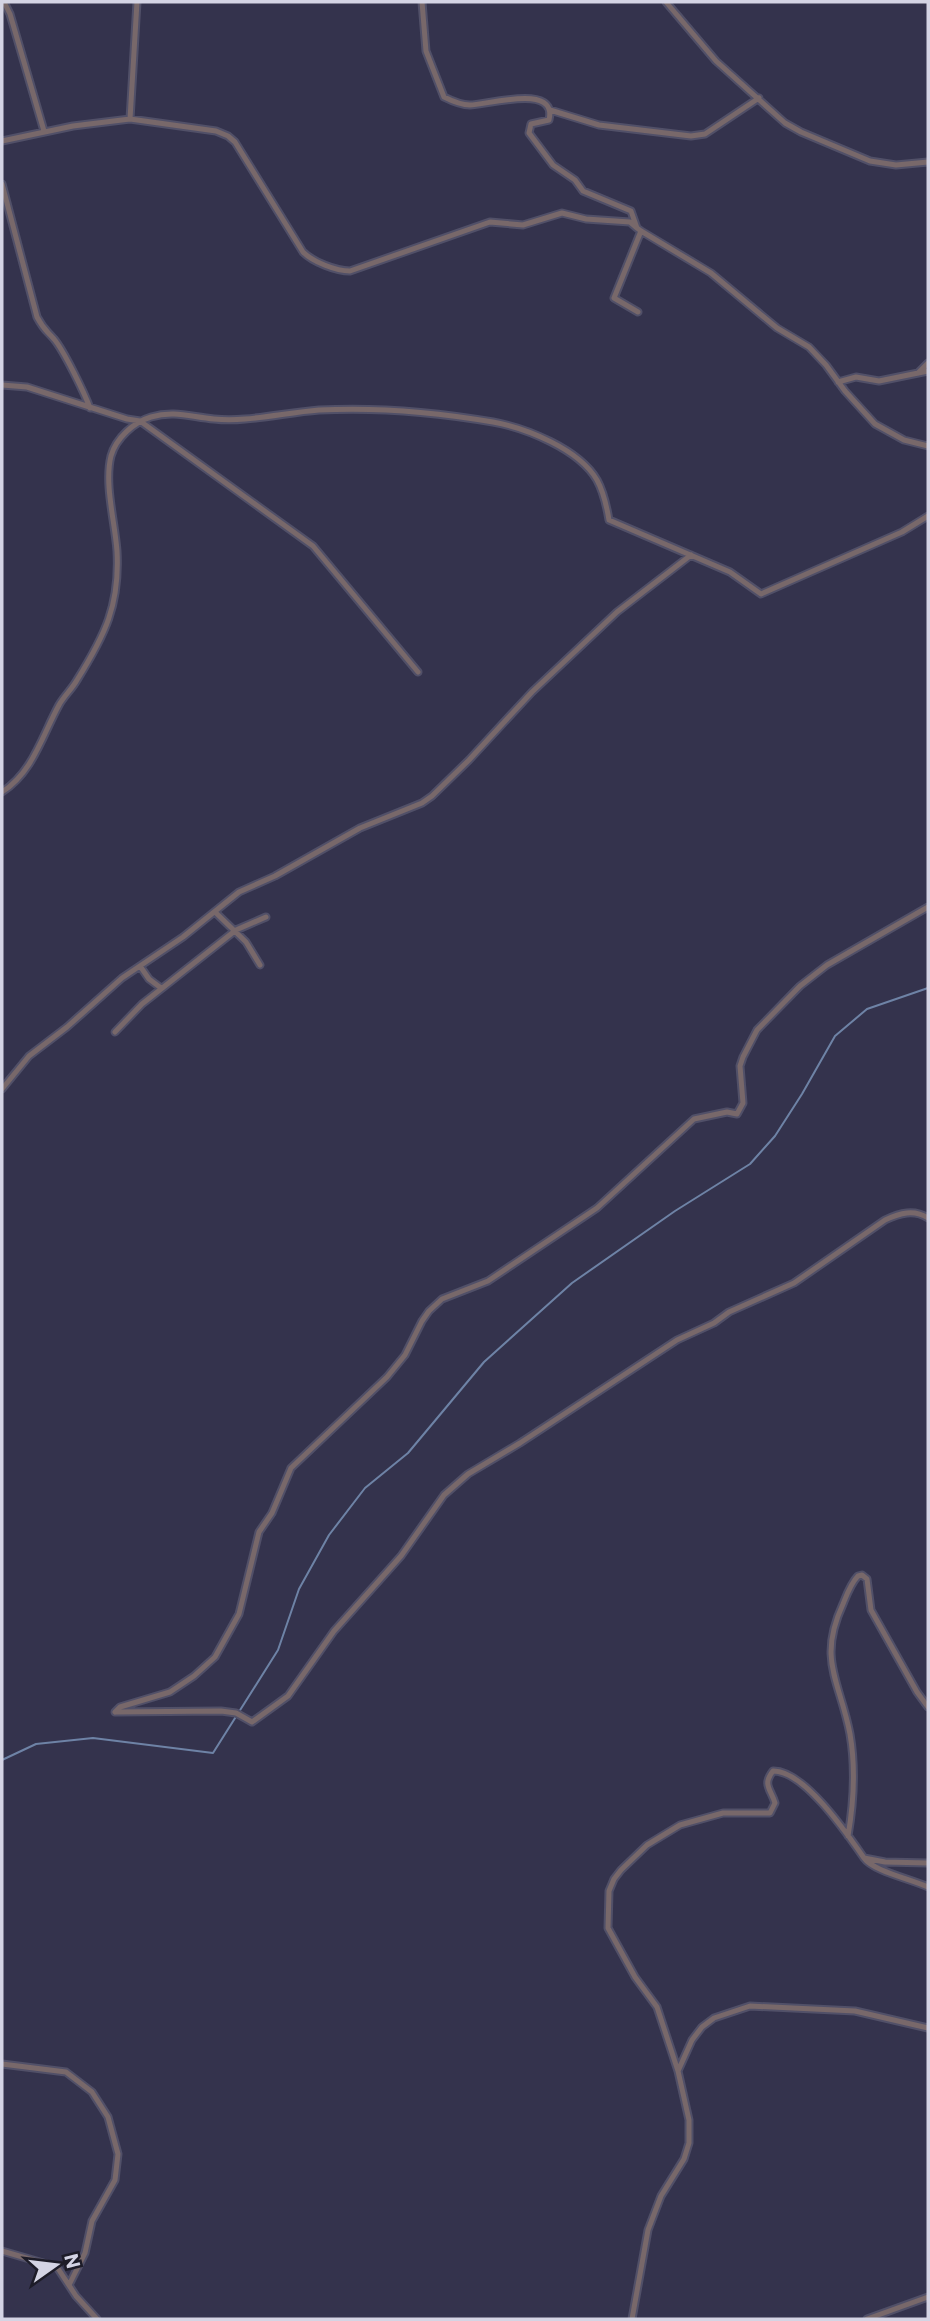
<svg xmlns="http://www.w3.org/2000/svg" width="930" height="2321" font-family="Commissioner,sans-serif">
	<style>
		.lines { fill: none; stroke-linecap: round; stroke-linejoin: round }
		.stream { stroke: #6e83a6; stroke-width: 2 }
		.minor-casing { stroke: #515068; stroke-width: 9 }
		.minor { stroke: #78686a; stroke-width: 5 }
	</style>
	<rect width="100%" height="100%" fill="#34334d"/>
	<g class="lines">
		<!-- stream -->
		<path class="stream" d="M2,1760L36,1744L93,1738L213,1753L278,1650L299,1589L329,1535L365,1488L408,1453L484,1362L572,1283L675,1211L750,1164L775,1136L802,1094L835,1036L867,1009L928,988"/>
		<defs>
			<path id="minor" d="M4,2L10,14L44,131
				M422,2L426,51L444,97C452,101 461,105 470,105C487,105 558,83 549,120L531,124L529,133L553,165L575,180L583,191L631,211L637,228L641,231L711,273L777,328L809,347L826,365L845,391L875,424L904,440L928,446
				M666,2L716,61L785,123L801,132L870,161L896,165L928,162
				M550,110L599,125L691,136L705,134L759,98
				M130,119L137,2
				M2,141L73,126L130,119L216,131L228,136L235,142L303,252C313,262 336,271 350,271L490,222L523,225L562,213L586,219L630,222L637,228
				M2,184L37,317C44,330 45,329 54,339C64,351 84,392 90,408
				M638,312L614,298L641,231
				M918,373L928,363
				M838,382L856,377L879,381L928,371
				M2,385L27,387L127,419L140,421L313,546L418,672
				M2,792C33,772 42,736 59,705C64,696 72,689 77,680C105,635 120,605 117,551C115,522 104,484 111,456C116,438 134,422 151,417C174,410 191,417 214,419C223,420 235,420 245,419C270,417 294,412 319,410C377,407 435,412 493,422C526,428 579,449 597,480C603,491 607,508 609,520L730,572L761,594L902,532L928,516
				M215,912L246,942L260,965
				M140,966L149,979L161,988
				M115,1032L142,1004L236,930L266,917
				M2,1089L29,1056L67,1027L122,978L183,937L239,892L275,876L360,828L422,803L432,796L469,760L532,692L617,612L691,555
				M115,1712L120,1707L170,1692L194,1676L215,1657L239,1614L259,1532L272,1513L291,1468L387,1377L405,1355L422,1321L429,1311L442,1299L488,1281L597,1208L694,1119L727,1112L737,1114L743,1103L740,1066L743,1057L757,1030L800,986L827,965L928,907
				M115,1712L221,1711L236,1713L252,1722L288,1696L334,1631L401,1556L444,1495L468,1474L520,1443L677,1340L714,1323L729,1312L794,1283L885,1220C900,1213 914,1209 928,1218
				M848,1836C854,1801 856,1769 850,1734C840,1681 817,1660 843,1604C847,1594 851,1583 858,1576L862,1575L867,1579L871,1610L917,1692L928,1707
				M864,1858C873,1871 911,1879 928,1887
				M2,2064L66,2072L92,2092L108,2117L118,2154L115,2180L92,2221L85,2253L69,2285
				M678,2071L657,2007L635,1977L608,1928L609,1891L614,1879L621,1870L647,1845L680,1825L723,1813H770L775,1803C771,1789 762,1785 773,1771C804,1770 848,1835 864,1858L885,1862L928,1863
				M2,2251L57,2267L76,2296L97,2319
				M632,2319L648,2230L661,2196L684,2159L689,2143V2120L678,2071L692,2040L702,2027L714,2018L750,2006L855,2011L928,2028
				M867,2319L928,2297"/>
		</defs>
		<!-- minor casing -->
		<use href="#minor" class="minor-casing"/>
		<!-- minor -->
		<use href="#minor" class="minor"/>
	</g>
	<!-- border -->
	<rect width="930" height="2321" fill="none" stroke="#d4d4e4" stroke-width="7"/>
	<!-- north arrow -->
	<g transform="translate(56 2265) rotate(76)" stroke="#1d1c28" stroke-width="5" paint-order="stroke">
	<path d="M0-5L12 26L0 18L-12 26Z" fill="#d4d4e4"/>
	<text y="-10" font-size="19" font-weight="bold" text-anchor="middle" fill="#d4d4e4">N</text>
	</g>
</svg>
